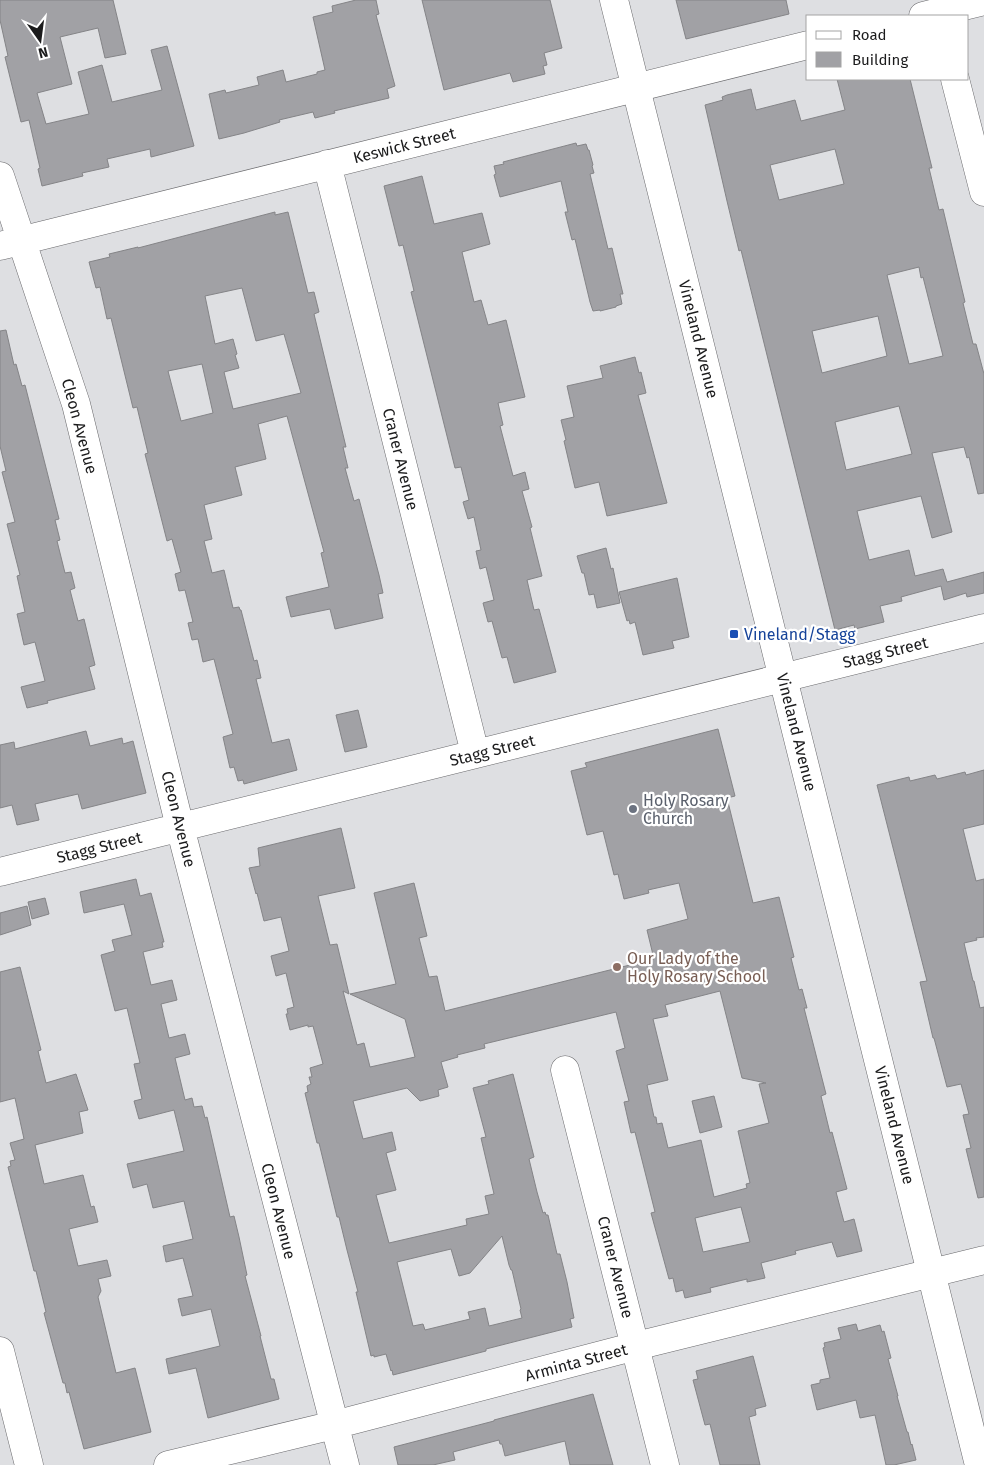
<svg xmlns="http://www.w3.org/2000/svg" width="984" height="1465" font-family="'Fira Sans',sans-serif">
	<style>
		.building { fill: #a1a1a5; stroke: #848487; fill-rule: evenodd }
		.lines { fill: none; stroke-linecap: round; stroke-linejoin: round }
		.minor-casing { stroke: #69696c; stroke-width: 29 }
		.major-casing { stroke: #69696c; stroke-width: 29 }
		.minor { stroke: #fff; stroke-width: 28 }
		.major { stroke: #fff; stroke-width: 28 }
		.transit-dot { fill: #1a4fb4; stroke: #fff; stroke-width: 2 }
		.worship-dot { fill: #6b7280; stroke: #fff; stroke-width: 2 }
		.education-dot { fill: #8d6e63; stroke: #fff; stroke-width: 2 }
		.labels { text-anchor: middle; stroke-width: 4.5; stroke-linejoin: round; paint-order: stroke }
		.street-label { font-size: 16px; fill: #1b1b1c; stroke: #fff }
		.transit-label { font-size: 16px; fill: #164399; stroke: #fff; text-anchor: start }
		.worship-label { font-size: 16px; fill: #5b616d; stroke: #fff; text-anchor: start }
		.education-label { font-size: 16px; fill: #785e54; stroke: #fff; text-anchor: start }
	</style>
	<rect width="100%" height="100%" fill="#dedfe2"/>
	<!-- building -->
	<path class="building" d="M0,0H113L126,54L105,58L98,28L60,37L72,84L37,93L46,124L89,114L78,72L102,65L112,102L162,90L151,50L167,46L194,146L151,157L150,149L107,159L109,167L82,173L83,176L42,186L38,169L40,168L29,120L21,122L5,57L8,56L0,20Z
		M356,0H376L379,14L376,15L395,86L387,89L389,98L334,111L335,113L315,118L313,112L279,120L280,122L244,133L219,139L209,94L225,90L226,93L259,85L257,77L283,70L286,82L317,74V72L325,70L313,17L333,12L332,6Z
		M422,0H550L562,48L544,53L547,65L543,66L545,74L513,82L510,73L444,90Z
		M676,0H786L789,14L686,39Z
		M837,79H910L932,168H929L939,210L943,209L965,302L963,303L973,344H976L984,374V493L978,494L969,457L967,458L964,447L932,453L952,532L932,538L921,496L857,511L869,560L909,550L915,576L943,569L947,582L984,572V593L967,597L966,593L944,600L941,586L901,597L902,601L880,606L884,622L855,629L854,625L835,630L741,250L739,251L727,201L705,105L723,100L722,97L727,95L751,89L756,110L795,100L801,121L845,110ZM835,149L844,184L779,200L770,165ZM919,267L921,278L923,277L943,356L909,364L887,275ZM878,316L887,356L822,373L812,331ZM899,406L912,454L846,470L835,422Z
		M576,143L577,146L586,144L588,150H589L593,165L592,166L594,173L590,174L608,249L612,248L623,294H620L622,304L616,306V307L600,311V310L593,311L590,302L575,239L572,240L565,212H568L561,181L500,197L494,175L496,174L494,166L504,164L503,162Z
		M422,176L434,224L482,213L490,244L462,252L474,302L481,300L488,325L506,320L525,397L498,403L503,425L500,426L513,476L525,472L529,489L522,491L532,527L530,528L542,576L527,580L534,610L539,609L556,672L514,683L507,657L502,658L492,621L488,622L483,603L494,600L486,567L480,569L476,551L481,550L474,517L468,519L463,502L469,500L461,467L455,468L411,292L414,291L403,245L399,246L384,186Z
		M275,212V215L288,212L308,293L314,292L319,312L314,314L346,447H343L348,468H345L354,501L359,499L379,575L383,593L378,594L383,618L335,629L330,609L291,617L286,597L329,587L321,553L324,552L287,416L258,424L266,459L235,467L242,495L204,505L212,539L204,541L212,573L224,570L233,608L239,607L240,610H241L254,661L257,660L261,678L256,679L272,743L289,739L297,770L244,784L243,780L238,781L234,767L230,768L223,737L233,734L214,659L203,662L198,639L192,640L188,623L193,622L185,590L179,591L175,574L181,572L172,539L167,541L145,454L148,453L137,407L133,408L111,318L107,319L100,287L96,288L89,262L110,257L109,254L138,247V248ZM242,288L256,341L284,334L301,393L233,409L224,372L239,368L235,355L237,354L233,339L215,344L205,296ZM202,364L213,413L181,421L168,371Z
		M6,330L14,365L16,364L22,386L25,385L59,519L55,520L60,540L57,541L65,573L71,572L75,588L70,590L78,621L84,619L95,665L89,667L95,689L47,701L48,703L27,708L21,687L45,681L35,642L24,645L17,614L25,612L17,576L20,575L7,524L15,522L2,472L6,471L0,446V331Z
		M635,357L639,373L641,372L646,393L638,395L667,503L607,516L599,482L575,488L564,441L566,440L561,420L574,417L567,386L603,378L600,366Z
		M606,548L611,569L613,568L620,603L597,608L594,594L589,595L584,573H582L577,556Z
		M677,578L689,637L672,641L674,648L643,655L635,622L630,624L629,620L627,621L619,592Z
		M358,710L367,747L345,752L336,715Z
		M718,729L735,796L727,798L753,903L779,897L794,957L791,958L799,990L802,989L807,1008H804L826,1094L821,1096L830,1133L832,1132L847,1189L836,1192L844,1222L854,1219L862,1251L837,1257L832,1242L795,1251L796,1254L761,1263L765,1278L747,1282V1279L710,1288L711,1292L685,1298L683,1290L676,1292L673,1278L669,1279L651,1213L655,1212L635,1132L631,1133L624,1102L629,1101L616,1051L625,1048L616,1012L484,1044L485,1048L457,1055L458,1057L441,1062L448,1087L438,1090L439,1096L420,1101L407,1088L353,1101L363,1139L392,1132L396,1150L386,1153L396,1190L376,1195L389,1243L467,1225L466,1219L489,1214L485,1196L494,1194L481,1138L486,1137L473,1088L489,1084L488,1081L513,1074L534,1157L529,1159L537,1192L543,1213L545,1212L546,1215H548L557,1254H560L567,1282L574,1318L570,1319L572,1327L486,1349V1351L393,1375L392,1370L391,1371L386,1354L374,1357V1355L371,1356L356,1292H358L347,1250L339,1217H337L319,1143H317L305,1093L308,1092L307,1086L311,1084L309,1077H312L310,1068L323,1064L313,1026L308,1027V1025L290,1030L286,1014H288L287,1009L294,1007L286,973L276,976L271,956L289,951L281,917L264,921L257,893L256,894L249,868L260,866L258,848L341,828L355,888L318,896L330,945L337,944L349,994L343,991L357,1045L364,1043L370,1067L415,1057L405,1019L350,994L396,984L374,893L414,883L427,936L419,938L429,977L437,976L445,1011L654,959L647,930L688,919L679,883L648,890L649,893L624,899L618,874L614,875L603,831L587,835L571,771L587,767L585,763ZM720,991L742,1078L766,1083L759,1084L769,1123L738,1131L750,1183L746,1184L747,1188L714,1197L701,1140L668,1148L662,1123L657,1124L656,1117H654L647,1085L668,1080L653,1019L668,1016L665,1005ZM741,1207L750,1242L703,1252L695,1218ZM502,1236L509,1265L511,1270H512L521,1309L520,1310L522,1318L489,1326L485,1308L468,1312L470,1319L425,1330L423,1324L413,1326L397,1262L451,1249L459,1276L470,1273Z
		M86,731L90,746L122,738L123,744L133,741L146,793L82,809L78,794L52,800L35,804L39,820L17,825L12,805L0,808V745L14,742L15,749Z
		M984,770V824L963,829L976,881L984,879V937L976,938L977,940L964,943L973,981H974L980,1008L984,1007V1197L978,1198L966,1149L971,1148L963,1115L969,1114L961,1084L947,1087L934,1038H933L920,982L927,981L877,785L909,777L910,781L935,775L937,779L965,772L966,775Z
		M136,879L140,896L151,893L164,942H162L163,947L143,952L151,985L172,980L177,1000L161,1004L169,1038L185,1034L190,1054L175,1058L185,1100L192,1098L194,1107L202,1106L205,1118L207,1117L230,1217L234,1216L239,1237L247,1275L245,1276L261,1336H260L271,1379H274L279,1399L208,1418L196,1368L169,1374L166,1359L220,1346L211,1309L182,1316L178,1299L193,1296L183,1258L166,1262L163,1246L193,1239L184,1201L153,1208L147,1184L133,1188L127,1164L184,1151L174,1110L139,1119L134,1101L142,1099L134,1064L140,1063L127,1008L115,1011L101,955L115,951L112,940L132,935L124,904L84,913L80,892Z
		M45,898L49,914L32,919L28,902Z
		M27,906L31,925L0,935V913Z
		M20,967L41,1050L38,1051L46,1083L76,1074L88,1110L79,1112L83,1133L35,1145L44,1184L83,1175L91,1207L94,1206L98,1222L69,1229L78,1266L107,1260L111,1276L98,1279L101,1291L98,1297L116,1373L135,1368L151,1432L84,1449L69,1392L67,1393L65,1383H63L44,1313L46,1312L36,1271H34L8,1167L11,1166L10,1161L15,1160L10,1143L24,1139L15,1098L0,1102V972Z
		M714,1096L722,1127L700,1133L692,1101Z
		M856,1324L858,1331L880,1325L882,1332L884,1331L891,1358L888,1359L898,1396H897L907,1432H908L911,1445L912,1444L916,1460L894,1465H886L875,1415L860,1418L856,1400L817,1410L811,1385L820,1383V1380L830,1378L823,1348L825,1347L824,1343L841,1339L838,1328Z
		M753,1356L766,1406L755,1409L756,1415L749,1417L760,1465H720L710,1424L705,1425L693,1380L698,1379L696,1371Z
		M593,1394L613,1465H570L565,1441L505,1456L502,1444H500L499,1440L453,1452L455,1460L433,1465H398L394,1447L494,1421V1420Z"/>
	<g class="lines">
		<defs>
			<path id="minor" d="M923,16L984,1
				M955,79L984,192
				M327,164L475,753
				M0,176L76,404L180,827L345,1465
				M0,246L808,45
				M0,872L984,628
				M565,1070L665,1465
				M0,1351L29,1465
				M168,1465L334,1425L636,1346L984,1260"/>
			<path id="major" d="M614,0L979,1465"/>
		</defs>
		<!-- minor casing -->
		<use href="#minor" class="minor-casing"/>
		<!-- major casing -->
		<use href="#major" class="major-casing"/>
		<!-- minor -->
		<use href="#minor" class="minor"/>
		<!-- major -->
		<use href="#major" class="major"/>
	</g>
	<!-- markers -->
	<rect class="transit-dot" x="729" y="629" width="10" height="10" rx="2.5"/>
	<circle class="worship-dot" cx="633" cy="809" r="5"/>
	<circle class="education-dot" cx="617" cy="967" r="5"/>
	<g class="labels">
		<!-- street labels -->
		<g class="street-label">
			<text transform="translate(404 145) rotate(-14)" y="6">Keswick Street</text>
			<text transform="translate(699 339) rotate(76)" y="6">Vineland Avenue</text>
			<text transform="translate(80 426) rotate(75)" y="6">Cleon Avenue</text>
			<text transform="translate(401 459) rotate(76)" y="6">Craner Avenue</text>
			<text transform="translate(885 652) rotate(-14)" y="6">Stagg Street</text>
			<text transform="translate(797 732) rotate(76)" y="6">Vineland Avenue</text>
			<text transform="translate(492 750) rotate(-14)" y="6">Stagg Street</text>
			<text transform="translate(179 819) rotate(76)" y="6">Cleon Avenue</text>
			<text transform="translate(99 847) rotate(-14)" y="6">Stagg Street</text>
			<text transform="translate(895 1125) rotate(76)" y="6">Vineland Avenue</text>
			<text transform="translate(279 1211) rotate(76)" y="6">Cleon Avenue</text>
			<text transform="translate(616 1267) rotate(76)" y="6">Craner Avenue</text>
			<text transform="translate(576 1362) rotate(-15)" y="6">Arminta Street</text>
		</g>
		<!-- transit labels -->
		<g class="transit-label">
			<text x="744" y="640">Vineland/Stagg</text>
		</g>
		<!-- worship labels -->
		<g class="worship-label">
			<text x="643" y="806">Holy Rosary<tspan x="643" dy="18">Church</tspan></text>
		</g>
		<!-- education labels -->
		<g class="education-label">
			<text x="627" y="964">Our Lady of the<tspan x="627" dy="18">Holy Rosary School</tspan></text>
		</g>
	</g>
	<!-- legend -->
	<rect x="806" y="15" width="162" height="65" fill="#ffffff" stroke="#a4a4a4"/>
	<rect x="816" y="31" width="25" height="8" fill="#ffffff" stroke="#a4a4a4"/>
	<text x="852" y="40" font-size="15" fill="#1b1b1c">Road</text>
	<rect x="816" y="52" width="25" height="15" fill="#a1a1a5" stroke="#a4a4a4"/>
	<text x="852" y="65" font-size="15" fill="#1b1b1c">Building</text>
	<!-- north arrow -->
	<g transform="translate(40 40) rotate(166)" stroke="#ffffff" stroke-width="4" paint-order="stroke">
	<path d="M0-4L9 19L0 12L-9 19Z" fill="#1b1b1c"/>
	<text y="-8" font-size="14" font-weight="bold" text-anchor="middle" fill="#1b1b1c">N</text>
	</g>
</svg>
